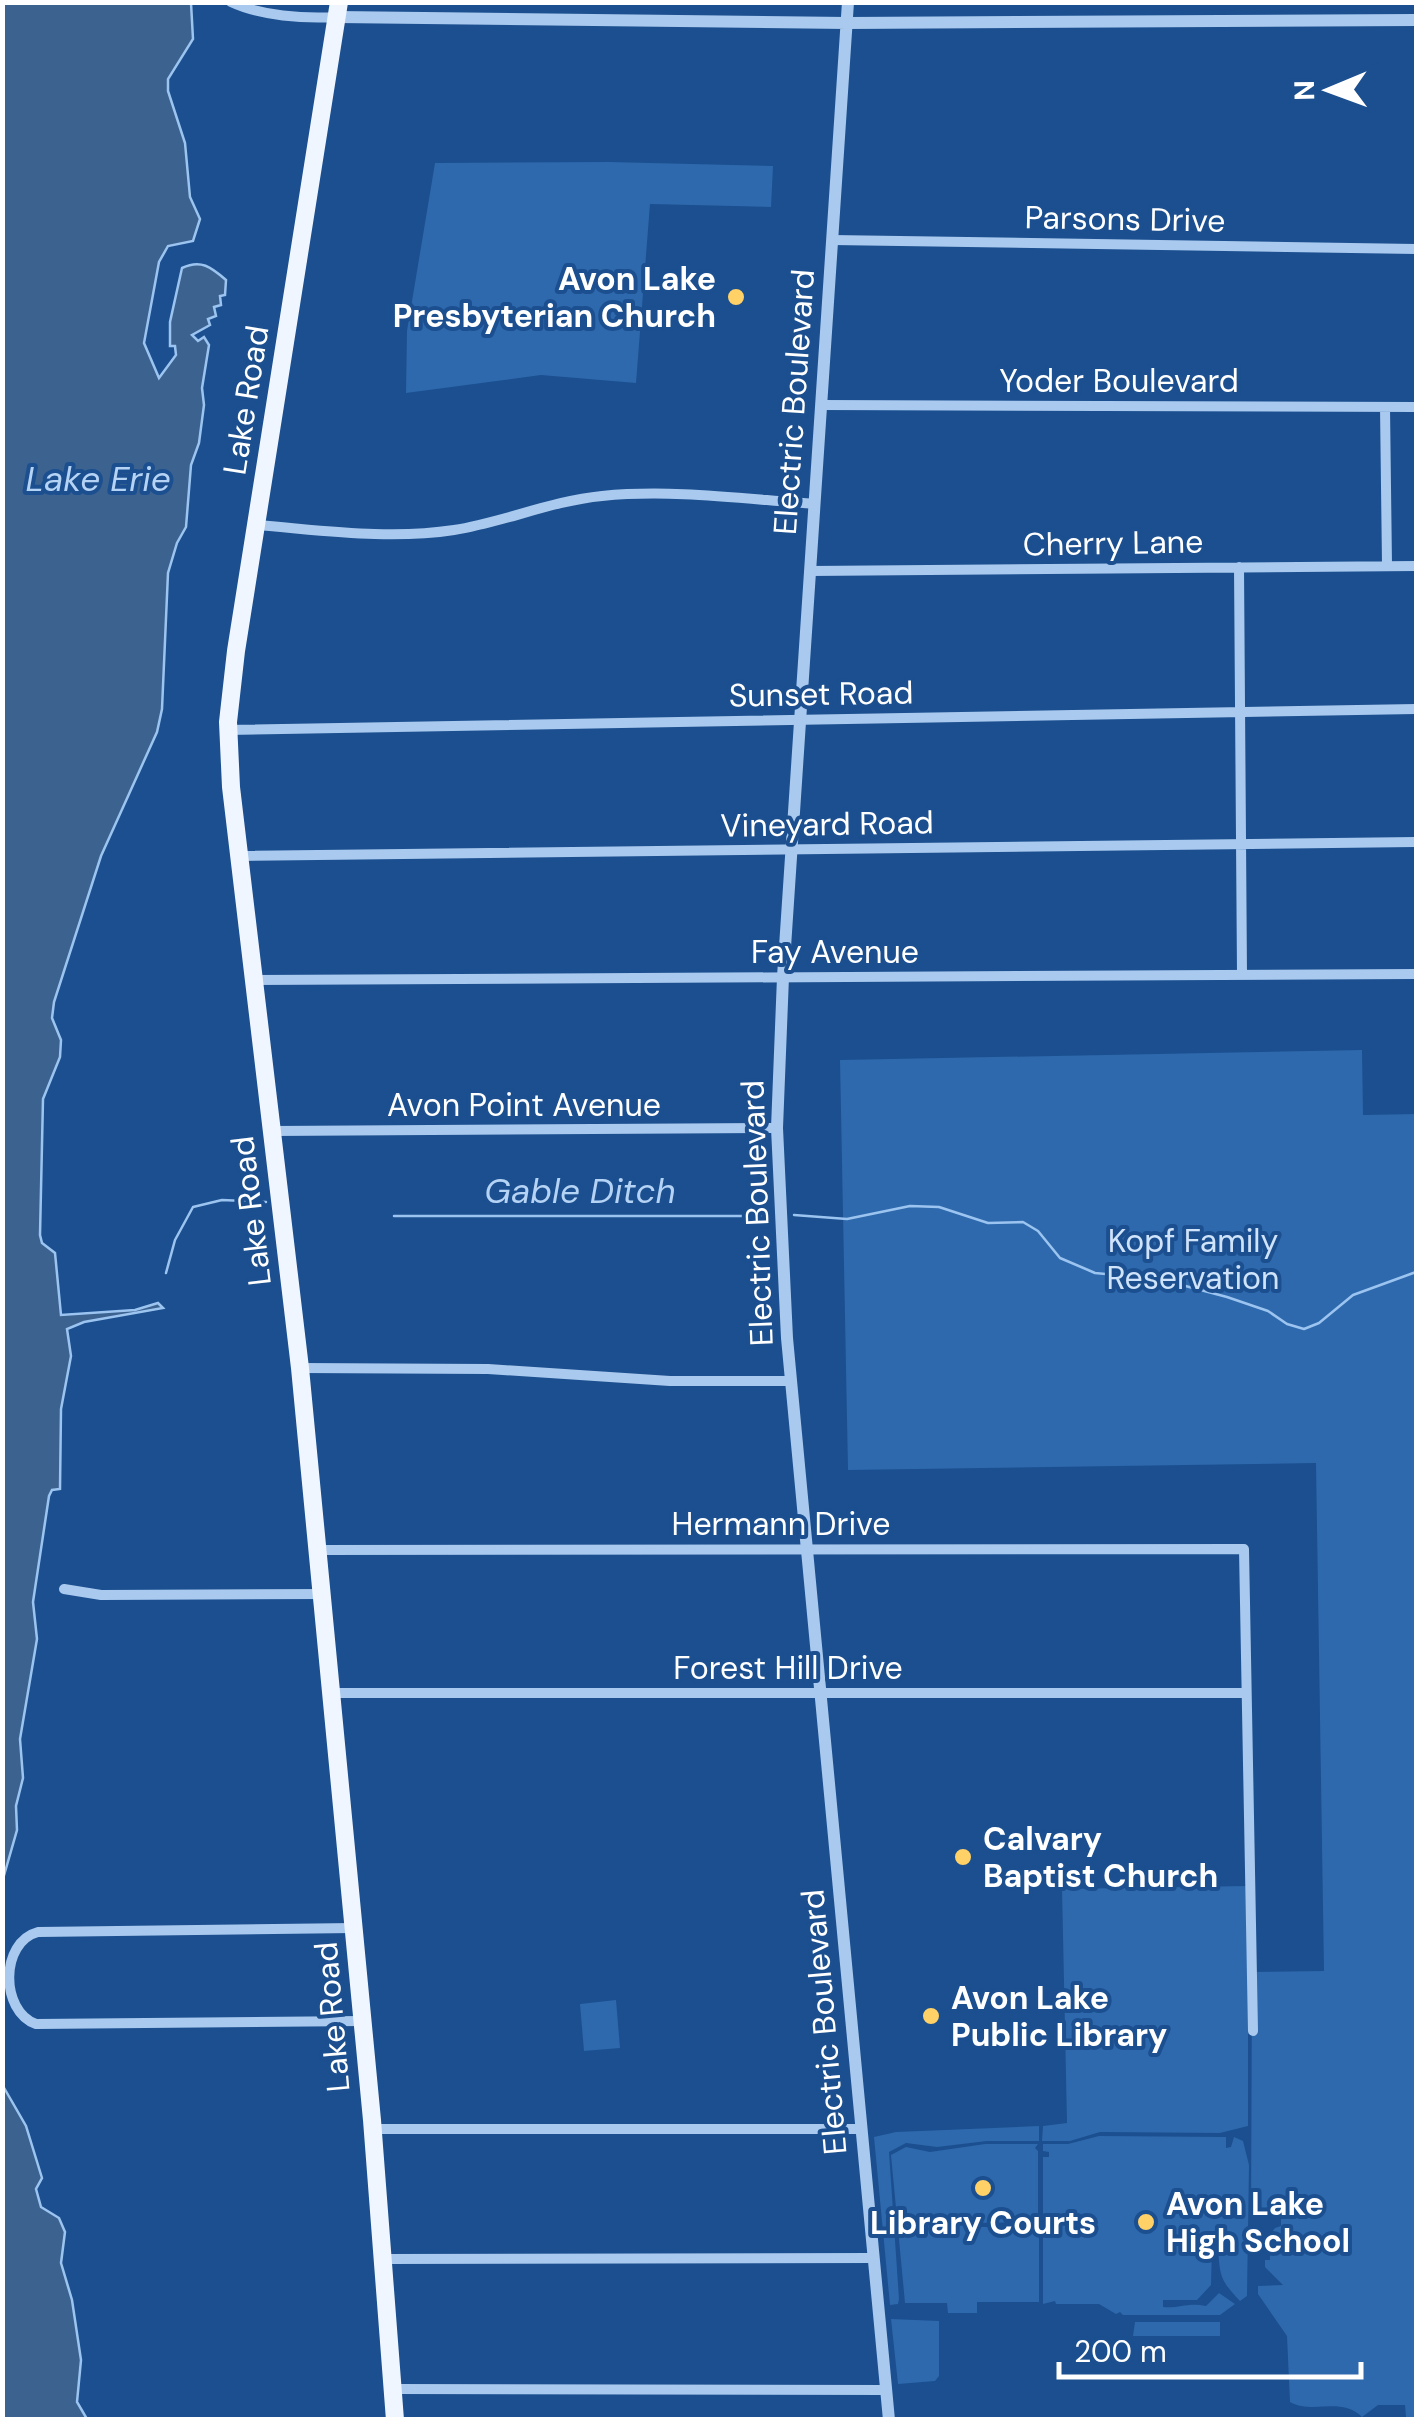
<svg xmlns="http://www.w3.org/2000/svg" width="1419" height="2422" font-family="'DM Sans',sans-serif">
	<style>
		.green { fill: #2e69ad }
		.water { fill: #3c6290; stroke: #9cc4f0; stroke-width: 2.5 }
		.lines { fill: none; stroke-linecap: round; stroke-linejoin: round }
		.stream { stroke: #9cc4f0; stroke-width: 2.5 }
		.minor { stroke: #a9c9ee; stroke-width: 10 }
		.tertiary { stroke: #a9c9ee; stroke-width: 12 }
		.primary { stroke: #f0f6ff; stroke-width: 18 }
		.poi-dot { fill: #ffd166; stroke: #1b4f8f; stroke-width: 4 }
		.labels { text-anchor: middle; stroke-width: 8; stroke-linejoin: round; paint-order: stroke }
		.street-label { font-size: 32px; fill: #fff; stroke: #1b4f8f }
		.poi-label { font-size: 32px; font-weight: bold; fill: #fff; stroke: #1b4f8f; text-anchor: start }
		.park-label { font-size: 32px; fill: #cfe3fa; stroke: #1b4f8f }
		.water-label { font-size: 35px; font-style: italic; fill: #b5d3f5; stroke: #1b4f8f }
	</style>
	<rect width="100%" height="100%" fill="#1b4f8f"/>
	<!-- green -->
	<path class="green" d="M609,162L773,166L771,207L650,204L636,383L541,375L406,393L407,331L435,163Z
		M1362,1050L1363,1115L1416,1114V2417H1406L1405,2405H1378L1362,2417C1340,2396 1314,2415 1290,2402L1287,2336L1258,2294V2286L1283,2285L1265,2267V2260H1270V2254L1265,2253L1266,2240L1275,2228L1281,2226V2217L1251,2218L1252,1972L1324,1971L1316,1463L848,1470L840,1060Z
		M1248,1886V2126L1220,2133L1100,2132L1070,2141H1042L1043,2126L1067,2123L1062,1889Z
		M616,2000L620,2048L584,2051L580,2004Z
		M1039,2126V2141H987L937,2147L906,2143L889,2152L899,2299L898,2304L890,2305L874,2137L896,2132Z
		M1099,2136L1226,2137V2148L1231,2147L1234,2137L1243,2141L1249,2165L1247,2296L1240,2301C1220,2280 1220,2276 1218,2248L1212,2247L1211,2285L1197,2300H1163V2307C1178,2309 1188,2302 1206,2306L1219,2293L1235,2304L1220,2315H1123L1120,2312L1116,2314L1099,2304H1056L1055,2301L1043,2304V2157H1049V2152L1043,2151V2144H1068Z
		M985,2144H1038L1035,2148L1038,2151V2222L978,2223V2227H1039V2302H977V2313H948L947,2303H905L891,2155L906,2147L930,2152Z
		M891,2319L939,2321V2376L935,2381L898,2384Z
		M1135,2322H1220V2336H1133Z"/>
	<!-- water -->
	<path class="water" d="M3,2L191,3L193,39L168,79V91L185,143L190,197L200,219L193,241L168,246L159,262L144,343L159,378L176,355L175,346H170V322L182,268C201,259 211,267 226,280L225,295L220,296L221,305L214,307L216,316L208,319L210,325L192,335L198,341L204,337L209,345L202,388L204,405L199,443L191,465L186,527L177,543L168,573L162,709L157,732L101,856L54,1002L52,1018L61,1040L60,1057L43,1099L40,1235L42,1243L55,1253L61,1315L135,1310L158,1303L163,1308L84,1322L67,1329L71,1356L61,1409L60,1489L52,1490L49,1496L33,1602L37,1639L20,1739L23,1778L16,1806L17,1830L3,1879Z
		M3,2086L26,2126L42,2178L36,2189L41,2207L59,2218L65,2232L61,2263L72,2300L81,2360L77,2402L87,2419H3Z"/>
	<g class="lines">
		<!-- stream -->
		<path class="stream" d="M794,1215L847,1219L910,1206L939,1207L988,1223L1023,1222L1038,1231L1060,1258L1095,1273L1159,1279L1227,1297L1268,1311L1287,1324L1304,1329L1319,1323L1353,1295L1416,1272
			M394,1216H766
			M166,1273L175,1240L193,1207L222,1200L266,1202"/>
		<!-- minor -->
		<path class="minor" d="M231,2C261,16 304,19 337,17
			M832,240L1416,249
			M821,405L1416,407
			M1385,407L1387,565
			M256,525C322,530 388,540 454,530C504,522 551,501 602,496C672,489 744,499 815,504
			M1239,567L1242,975
			M810,571L1416,566
			M227,730L1416,709
			M238,856L1416,842
			M254,980L1416,974
			M272,1131L777,1128
			M300,1368L488,1369L670,1381H791
			M318,1550L1244,1549L1253,2031
			M64,1589L101,1595L322,1594
			M332,1693H1245
			M354,1928L38,1932C0,1942 0,2011 36,2024L363,2021
			M373,2129H862
			M384,2259L874,2258
			M394,2389L887,2390"/>
		<!-- tertiary -->
		<path class="tertiary" d="M848,2L783,977L777,1128L787,1338L889,2420
			M337,17L847,23L1416,20"/>
		<!-- primary -->
		<path class="primary" d="M339,2L236,651L228,722L231,787L300,1368L372,2120L395,2420"/>
	</g>
	<!-- markers -->
	<g class="poi-dot">
		<circle cx="736" cy="297" r="10"/>
		<circle cx="963" cy="1857" r="10"/>
		<circle cx="931" cy="2016" r="10"/>
		<circle cx="983" cy="2188" r="10"/>
		<circle cx="1146" cy="2222" r="10"/>
	</g>
	<g class="labels">
		<!-- street labels -->
		<g class="street-label">
			<text transform="translate(1125 219) rotate(1)" y="11">Parsons Drive</text>
			<text x="1119" y="392">Yoder Boulevard</text>
			<text transform="translate(246 400) rotate(-81)" y="11">Lake Road</text>
			<text transform="translate(794 402) rotate(-86)" y="11">Electric Boulevard</text>
			<text transform="translate(1113 543) rotate(-1)" y="11">Cherry Lane</text>
			<text transform="translate(821 694) rotate(-1)" y="11">Sunset Road</text>
			<text transform="translate(827 824) rotate(-1)" y="11">Vineyard Road</text>
			<text x="835" y="963">Fay Avenue</text>
			<text x="524" y="1116">Avon Point Avenue</text>
			<text transform="translate(251 1211) rotate(-97)" y="11">Lake Road</text>
			<text transform="translate(757 1213) rotate(-92)" y="11">Electric Boulevard</text>
			<text x="781" y="1535">Hermann Drive</text>
			<text x="788" y="1679">Forest Hill Drive</text>
			<text transform="translate(332 2017) rotate(-95)" y="11">Lake Road</text>
			<text transform="translate(824 2022) rotate(-95)" y="11">Electric Boulevard</text>
		</g>
		<!-- poi labels -->
		<g class="poi-label">
			<text x="716" y="290" text-anchor="end">Avon Lake<tspan x="716" dy="37">Presbyterian Church</tspan></text>
			<text x="983" y="1850">Calvary<tspan x="983" dy="37">Baptist Church</tspan></text>
			<text x="951" y="2009">Avon Lake<tspan x="951" dy="37">Public Library</tspan></text>
			<text x="1166" y="2215">Avon Lake<tspan x="1166" dy="37">High School</tspan></text>
			<text x="983" y="2234" text-anchor="middle">Library Courts</text>
		</g>
		<!-- park labels -->
		<g class="park-label">
			<text x="1193" y="1252">Kopf Family<tspan x="1193" dy="37">Reservation</tspan></text>
		</g>
		<!-- water labels -->
		<g class="water-label">
			<text x="98" y="491">Lake Erie</text>
			<text x="580" y="1203">Gable Ditch</text>
		</g>
	</g>
	<!-- border -->
	<rect width="1419" height="2422" fill="none" stroke="#ffffff" stroke-width="10"/>
	<!-- north arrow -->
	<g transform="translate(1329 90) rotate(269)" stroke="#1b4f8f" stroke-width="8" paint-order="stroke">
	<path d="M0-8L18 38L0 25L-18 38Z" fill="#ffffff"/>
	<text y="-15" font-size="28" font-weight="bold" text-anchor="middle" fill="#ffffff">N</text>
	</g>
	<!-- scale -->
	<path d="M1059 2362v15h302v-15" fill="none" stroke="#ffffff" stroke-width="5"/>
	<text x="1074" y="2362" font-size="30" fill="#ffffff" stroke="#1b4f8f" stroke-width="8" paint-order="stroke">200 m</text>
</svg>
